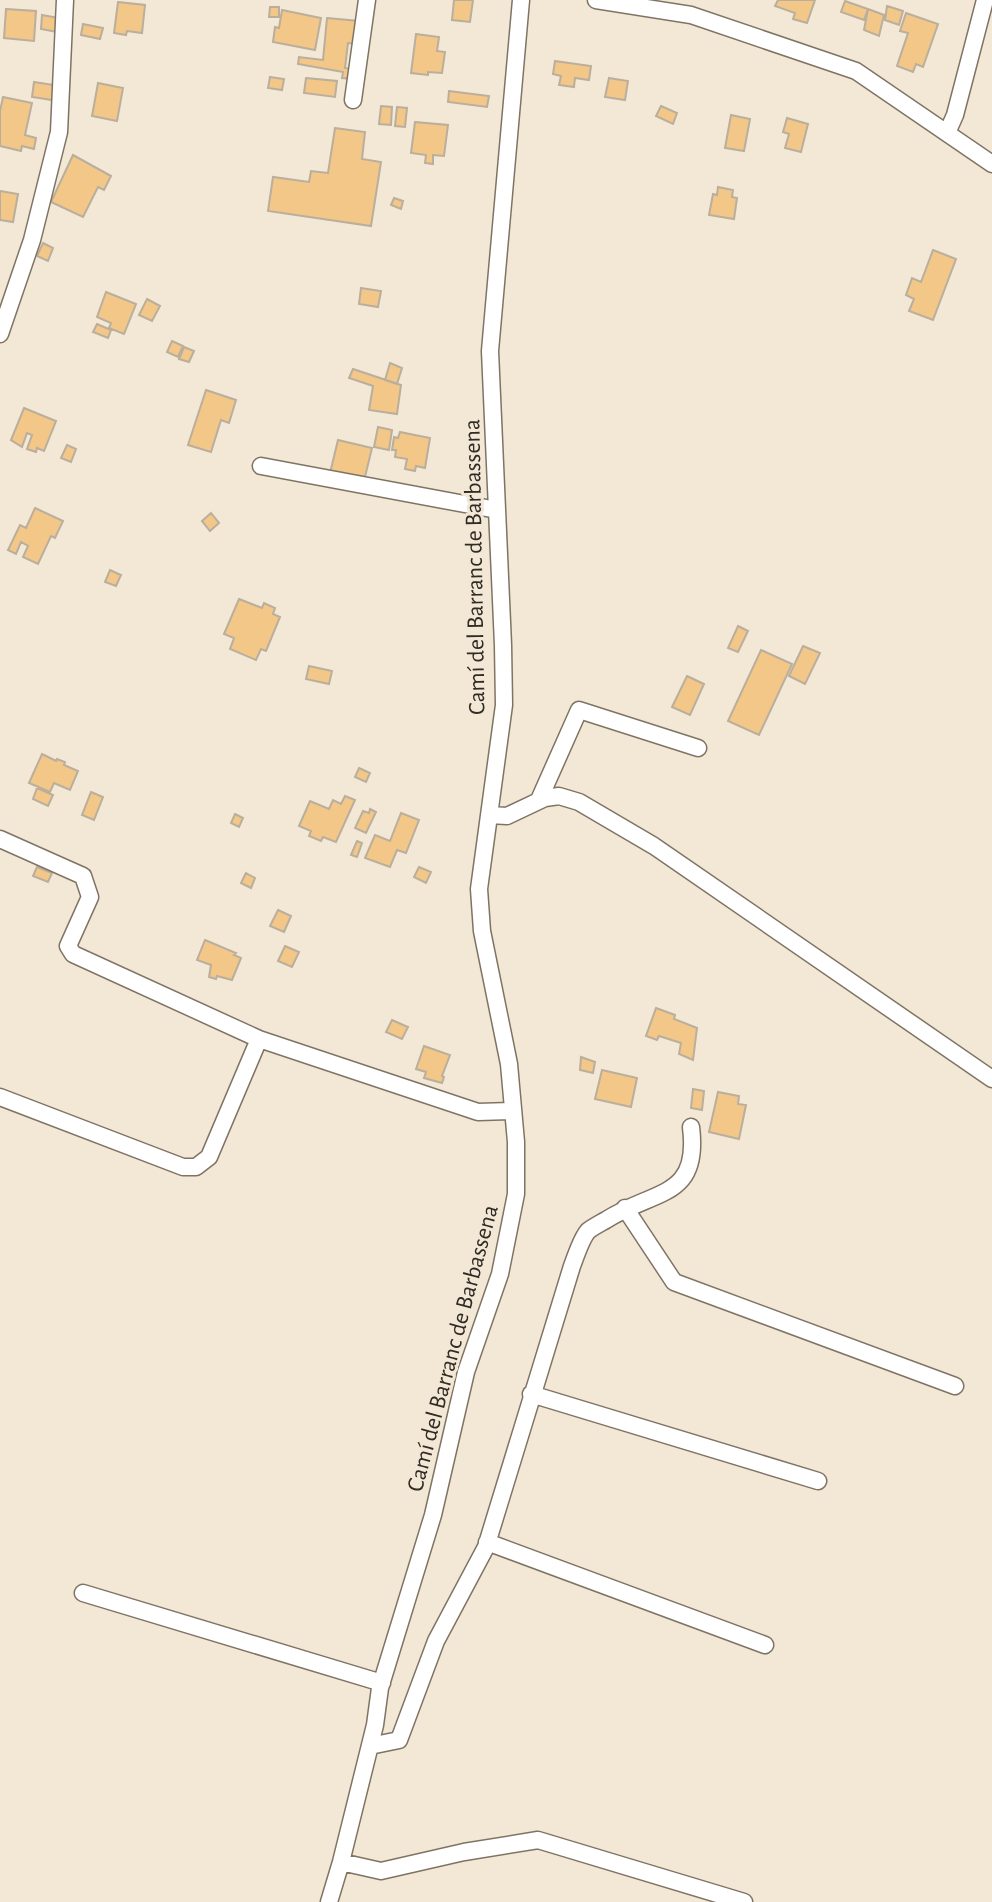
<svg xmlns="http://www.w3.org/2000/svg" width="992" height="1902" font-family="'Alegreya Sans',sans-serif">
	<style>
		.building { fill: #f2c787; stroke: #baae9d; stroke-width: 2 }
		.lines { fill: none; stroke-linecap: round; stroke-linejoin: round }
		.street-casing { stroke: #7f7464; stroke-width: 19 }
		.street { stroke: #fff; stroke-width: 16 }
		.labels { text-anchor: middle; stroke-width: 6; stroke-linejoin: round; paint-order: stroke }
		.street-label { font-size: 24px; fill: #302b25; stroke: #f3e7d6 }
	</style>
	<rect width="100%" height="100%" fill="#f3e7d6"/>
	<!-- building -->
	<path class="building" d="M454,0H473L470,22L452,20Z
		M778,0H815L807,23L793,19L795,13L775,6Z
		M845,1L868,9L864,20L841,12Z
		M118,2L145,5L142,33L127,31L126,35L114,33Z
		M887,6L903,11L899,25L885,20Z
		M270,7H279V17H269Z
		M6,9L36,11L34,41L4,38Z
		M868,9L884,15L879,36L864,30Z
		M282,10L321,18L315,50L273,42L275,27L279,28Z
		M906,13L938,24L923,67L916,64L913,72L897,66L908,33L900,31Z
		M42,15L59,18L57,32L41,29Z
		M327,18L359,21L357,44L348,43L345,68L352,69L351,79L342,78L343,72L298,64L299,57L323,60Z
		M83,24L103,28L100,39L81,35Z
		M416,34L439,37L437,51L445,52L442,73L428,72V75L411,73Z
		M555,61L591,66L589,80L575,78L574,87L559,85L561,76L553,74Z
		M270,77L284,79L282,90L268,88Z
		M306,78L337,81L335,97L304,93Z
		M609,78L628,81L625,100L605,97Z
		M34,82L54,85L52,100L32,97Z
		M98,83L123,88L117,121L92,116Z
		M449,91L489,96L487,107L448,102Z
		M3,97L32,103L25,135L36,138L34,149L22,146L21,151L0,146V111Z
		M381,106L392,107L391,125L379,124Z
		M661,106L677,113L673,124L656,116Z
		M397,107L407,108L405,127L395,126Z
		M731,115L750,119L744,151L725,148Z
		M787,118L808,124L801,152L785,148L789,134L783,132Z
		M415,122L448,125L444,156L433,155V164L425,163L426,155L411,153Z
		M335,128L365,132L362,159L381,162L371,226L268,211L273,177L309,182L311,171L328,173Z
		M73,155L111,176L104,190L98,187L83,217L51,202Z
		M718,187L733,190L732,197L737,198L734,219L709,215L713,194L717,195Z
		M0,191L18,194L13,222L0,220Z
		M394,198L403,201L401,209L391,205Z
		M43,243L53,248L48,261L37,256Z
		M933,250L956,259L933,320L909,311L914,299L906,295L912,278L921,282Z
		M361,288L381,291L378,307L359,304Z
		M106,292L136,304L124,334L109,328L111,323L97,317Z
		M147,299L160,306L152,321L139,315Z
		M97,324L111,330L108,338L93,332Z
		M172,341L183,346L178,357L167,352Z
		M184,347L194,351L189,362L179,359Z
		M390,363L402,368L397,384L385,380Z
		M353,369L401,385L397,414L369,410L373,386L349,378Z
		M206,390L236,400L229,423L221,420L211,452L188,445Z
		M24,408L56,421L44,451L37,448L36,452L27,449L32,435L27,433L22,447L11,440Z
		M378,427L392,430L389,450L374,447Z
		M400,432L430,438L425,468L416,466L415,471L405,469L407,459L395,457L396,450H392L394,437L398,438Z
		M338,440L372,448L364,481L330,473Z
		M67,445L76,449L71,462L61,458Z
		M35,508L63,521L55,538L51,536L38,564L23,557L28,546L21,542L16,554L8,550L20,525L26,528Z
		M211,513L219,523L210,531L202,521Z
		M110,570L121,575L116,586L105,582Z
		M239,599L262,608L264,603L275,608L273,614L280,617L266,651L261,649L256,660L230,649L234,638L224,634Z
		M738,626L748,631L738,652L728,648Z
		M803,646L820,653L805,684L789,676Z
		M761,650L792,664L759,735L728,721Z
		M309,666L332,671L329,684L306,679Z
		M687,676L704,684L690,715L672,707Z
		M42,754L56,761L57,759L65,762L64,765L78,771L70,790L54,783L50,792L29,783Z
		M359,768L370,773L366,782L355,777Z
		M37,788L53,795L48,806L33,799Z
		M91,792L103,797L94,820L82,815Z
		M345,796L355,800L336,842L323,837L321,841L309,836L311,831L299,826L310,801L329,809L333,800L341,804Z
		M370,809L376,812L366,833L355,828L363,811L369,813Z
		M401,813L419,820L406,853L397,850L390,867L365,858L375,835L390,841Z
		M235,814L243,818L239,827L231,823Z
		M357,841L362,843L357,857L351,855Z
		M37,867L52,873L48,882L33,876Z
		M419,867L431,872L426,883L414,877Z
		M246,873L255,878L251,888L241,883Z
		M278,910L291,916L284,932L270,926Z
		M205,940L236,953L234,955L241,958L232,980L217,976L216,979L209,977L211,965L197,960Z
		M285,946L299,952L292,967L278,961Z
		M656,1008L675,1015L674,1019L697,1028L693,1060L679,1054L681,1043L659,1036L657,1040L646,1036Z
		M392,1020L408,1027L402,1039L386,1032Z
		M424,1046L450,1055L442,1076L444,1077L442,1083L424,1078L426,1072L416,1069Z
		M581,1057L595,1062L593,1073L580,1070Z
		M602,1070L637,1078L631,1107L595,1099Z
		M693,1089L704,1091L702,1110L691,1108Z
		M718,1092L739,1096L738,1104L746,1105L739,1139L709,1132Z"/>
	<g class="lines">
		<defs>
			<path id="street" d="M596,0L691,15L856,71L992,164
				M353,100L367,0
				M947,133L955,115L985,0
				M0,334L32,240L59,132L65,0
				M261,466L497,510
				M539,800L579,710L698,748
				M489,815L507,816L545,798L559,796L579,802L654,846L992,1079
				M0,839L83,876L90,897L68,946L73,954L259,1039L209,1157L196,1167H183L0,1097
				M259,1039L478,1112L513,1111
				M625,1208L674,1282L955,1386
				M531,1394L818,1481
				M487,1542L765,1645
				M83,1593L382,1683
				M370,1746L399,1740L436,1641L486,1547L572,1266C576,1256 581,1239 588,1231C593,1227 601,1223 606,1220C655,1189 700,1199 691,1127
				M341,1862L381,1871L464,1852L538,1840L744,1902
				M329,1902L341,1862L375,1725L380,1688L433,1515L466,1372L500,1274L516,1194V1142L509,1064L482,931L479,889L504,705L503,645L490,351L521,0"/>
		</defs>
		<!-- street casing -->
		<use href="#street" class="street-casing"/>
		<!-- street -->
		<use href="#street" class="street"/>
	</g>
	<g class="labels">
		<!-- street labels -->
		<g class="street-label">
			<text transform="translate(474 567) rotate(-91)" y="8">Camí del Barranc de Barbassena</text>
			<text transform="translate(452 1348) rotate(-75)" y="8">Camí del Barranc de Barbassena</text>
		</g>
	</g>
</svg>
